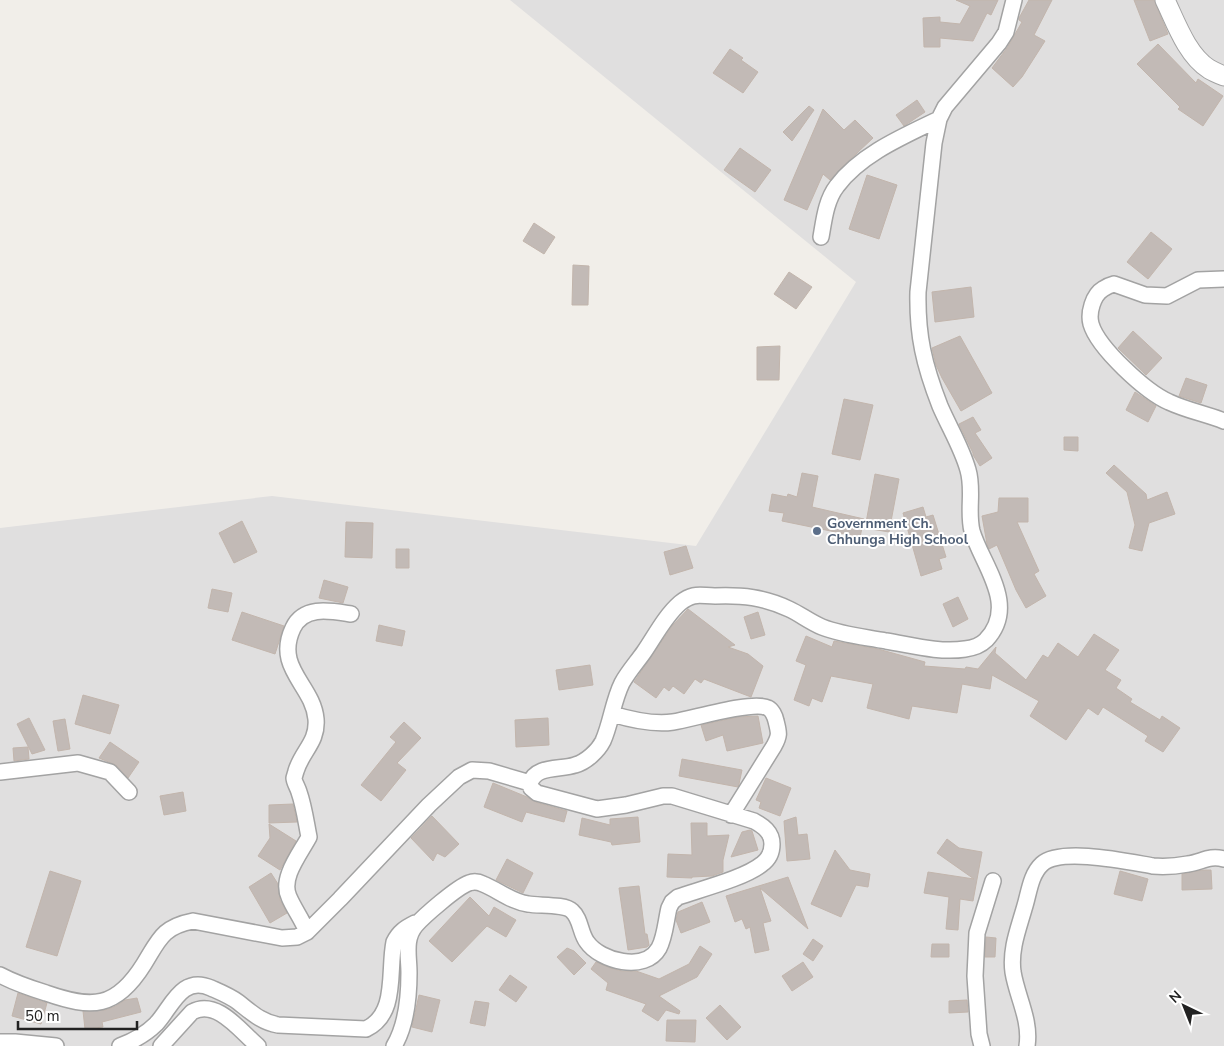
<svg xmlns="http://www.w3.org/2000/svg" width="1224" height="1046" font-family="'Nunito Sans',sans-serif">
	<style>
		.residential { fill: #e0dfdf }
		.building { fill: #c2bab6; stroke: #c2b5ac }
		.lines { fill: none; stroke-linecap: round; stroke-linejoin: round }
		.minor-casing { stroke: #a3a3a3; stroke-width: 18 }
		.tertiary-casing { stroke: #a3a3a3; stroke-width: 21 }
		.minor { stroke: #fff; stroke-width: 15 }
		.tertiary { stroke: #fff; stroke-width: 19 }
		.service-dot { fill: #5c6f8a; stroke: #fff; stroke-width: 2 }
		.labels { text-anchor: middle; stroke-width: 4; stroke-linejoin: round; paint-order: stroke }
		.service-label { font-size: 14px; font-weight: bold; fill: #4e5e75; stroke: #fff; text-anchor: start }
	</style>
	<rect width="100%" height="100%" fill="#f1eee9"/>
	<!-- residential -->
	<path class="residential" d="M510,0H1224V1046H0V528L272,496L696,546L856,282Z"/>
	<!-- building -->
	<path class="building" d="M956,0H998L991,15L987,13L973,41L940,38V47H924L923,18L940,17V22L960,24L970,6Z
		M1029,0H1052L1034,35L1045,41L1022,77L1013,87L992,68L1007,48L1022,22L1019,20V18Z
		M1134,0H1154L1168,34L1150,41Z
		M1158,44L1196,83L1198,79L1223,96L1203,126L1178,109L1180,107L1137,64Z
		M730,49L743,58L741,60L758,72L743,93L713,73Z
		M917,100L925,112L904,126L896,115Z
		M809,106L814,110L792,141L783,132Z
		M823,109L844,130L855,120L873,138L841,168L830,180L823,174L807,210L784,200Z
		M740,148L771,170L755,192L724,170Z
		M867,175L897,185L879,239L849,229Z
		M534,223L555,237L544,254L523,241Z
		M1151,232L1172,249L1148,279L1127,262Z
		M573,265L589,266L588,305H572Z
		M789,272L812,287L796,309L774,294Z
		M971,287L974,317L935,322L932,292Z
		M1133,331L1162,358L1146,375L1118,348Z
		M960,336L992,393L961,411L942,378L936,365L932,348Z
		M780,346L779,380H757V347Z
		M1186,378L1207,385L1201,403L1179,396Z
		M1135,392L1156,406L1148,422L1126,410Z
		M844,399L873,405L860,460L832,454Z
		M973,417L981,430L975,433L992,458L980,466L973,455V453L959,424Z
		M1064,437H1078V451L1064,450Z
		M1114,465L1146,494L1147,500L1167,492L1175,514L1149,523L1142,551L1129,548L1135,525L1127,492L1106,473Z
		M802,473L818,476L812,507L864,519L860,537L782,521L784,513L769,511L772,494L787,497L788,494L797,497Z
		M875,474L899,479L889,532L865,528Z
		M999,498H1028V522H1017L1039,571L1034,574L1046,596L1026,608L1016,590L997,545L989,549L987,544L982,516L998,512Z
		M923,507L926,517L933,515L946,557L939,559L942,569L921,576L903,513Z
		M242,521L257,552L234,563L219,533Z
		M346,522L373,523L372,558L345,557Z
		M686,546L693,568L670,575L664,552Z
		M396,549H409V568H396Z
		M324,580L348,587L343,603L319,598Z
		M212,589L232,593L228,612L208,608Z
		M958,597L968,619L953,627L943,604Z
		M688,609L735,645L728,647L748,654L763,666L751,697L704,679L701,683L695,679L684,694L673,686L669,691L664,687L656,698L634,682L672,626Z
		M242,612L284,626L275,654L232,640Z
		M758,612L765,635L751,639L744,617Z
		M379,625L405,631L402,646L376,641Z
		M1094,634L1119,650L1105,670L1121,680L1116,688L1132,699L1130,702L1160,720L1162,716L1180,728L1163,752L1145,741L1148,736L1103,707L1098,715L1088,708L1066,740L1030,716L1039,701L992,675L990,689L962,684L957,713L912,706L909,719L867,708L873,684L831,676L822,702L812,698L809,706L794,700L806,665L796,661L806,636L832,647L834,641L878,649L925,662L924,666L965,669L966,667L978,669L996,647L995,653L1026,680L1043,655L1048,658L1058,643L1078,657Z
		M590,665L593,685L559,690L556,670Z
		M83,695L119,705L110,734L75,724Z
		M758,716L763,743L727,751L723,735L706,741L701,725L738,717Z
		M29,718L45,750L32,754L17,724Z
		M548,718L549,745L516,747L515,720Z
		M65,719L70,749L58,751L53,721Z
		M404,722L421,738L397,763L406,770L381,801L361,785L396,742L390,737Z
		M110,742L139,762L128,778L116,765L99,758Z
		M28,747L29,759L14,761L13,748Z
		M682,759L742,770L739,784L738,787L679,776Z
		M766,778L791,788L780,816L759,808L761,802L756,800Z
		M493,783L527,797L535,802L567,811L564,822L526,812L522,822L484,807Z
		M183,792L186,811L164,815L160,796Z
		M293,804L297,822L269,823V805Z
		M432,816L459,844L445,857L437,853L433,861L411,838Z
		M638,817L640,842L612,845L611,842L579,835L582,818L610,825V819Z
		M796,817L798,835L807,834L810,859L787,861L784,821Z
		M691,823H707V836L729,835L723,860V872L712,876L692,877V878L667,877L668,854L692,855Z
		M269,824L296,841L280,870L258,856L270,838Z
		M750,830L752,831L758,850L731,857L742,832Z
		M947,839L959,848L982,852L973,901L960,899L958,930L946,929L949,897L924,893L928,872L974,879L937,853Z
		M835,850L850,870L870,874L868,887L856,885L841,917L811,904Z
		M507,859L533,873L523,893L496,880Z
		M1202,870H1211L1212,889L1182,890V874Z
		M50,871L81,881L57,956L26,947Z
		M1120,871L1148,879L1142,901L1114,894Z
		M271,873L278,884L280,900L287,913L270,923L249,887Z
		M788,877L808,929L760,888L771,921L763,923L769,950L755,953L750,927L746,929L742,919L735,922L726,896Z
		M639,886L645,934H647L649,945L647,947L628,950L619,888Z
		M470,897L489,916L494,907L516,920L506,937L487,926L452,962L429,941Z
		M702,902L710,922L681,933L676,920L678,912Z
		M986,937L996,938L995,957H985Z
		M813,939L823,946L813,961L803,954Z
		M932,944H949V957H931Z
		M700,946L712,954L697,977L659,996L680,1011L679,1014L666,1010L658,1021L642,1011L646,1004L606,990L608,983L591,969L596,962L610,968L622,971H636L659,979L689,964Z
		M567,948L574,951L586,963L574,975L557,957Z
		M803,962L813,977L792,991L782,976Z
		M510,975L527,987L516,1002L499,990Z
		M18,993L47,1003L41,1024L12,1016Z
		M419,995L440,1000L432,1032L412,1027Z
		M137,998L141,1012L102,1022L103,1027L85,1029L83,1011L105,1010L116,1006L125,1000Z
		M967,1000L968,1012L949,1013V1001Z
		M475,1001L489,1003L485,1026L470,1023Z
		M720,1005L741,1027L727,1040L706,1018Z
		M667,1020H696L695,1042L666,1041Z"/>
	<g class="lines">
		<defs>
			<path id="minor" d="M821,237C824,220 826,200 837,186C861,154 904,136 939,119
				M1224,279L1198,280L1167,296L1145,295L1114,284C1110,285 1106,287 1103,289C1093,295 1088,313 1091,324C1098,348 1146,392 1169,402C1186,410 1206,414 1224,421
				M612,714C632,720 653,725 673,722C693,719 753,700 768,708C772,710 775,716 776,721C779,733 780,735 774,746L731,815
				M0,772L78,763L110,772L129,792
				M307,932C302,919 294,909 289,897C280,878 300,854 309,837C306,822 304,806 299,792C298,788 294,782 294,778C294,777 296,772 296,771C302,751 318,742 316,719C313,685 274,668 293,628C304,605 331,611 351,614
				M0,975C15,983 30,988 46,993C92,1009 116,1009 144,964C159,940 162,927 193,921L282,938L297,937L307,932L340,899L429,805L459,777L472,770L489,771L530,783
				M0,1042H15L56,1046
				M120,1046C133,1041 146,1034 156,1024C172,1007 181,975 211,988C220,992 230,996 238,1002C251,1012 261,1022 278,1025L366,1029C398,1014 388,971 394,942C399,932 405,928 415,923
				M161,1046L192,1012C217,998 241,1032 258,1046
				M394,1046C406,1026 409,996 409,973C409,956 404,939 416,925C424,916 457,887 469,883C474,881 479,882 483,884C498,890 512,902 528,904C539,906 565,904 572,911C581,919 580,933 587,942C600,961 645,973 659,948C665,937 666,920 669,908L672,902L678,897C701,889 745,878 762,864C769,859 772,852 772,844C772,832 763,826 754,821L672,796H663L626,805L597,809L537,793L531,788L530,783C536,765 560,770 575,765C586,762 598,751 603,741C611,723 613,701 622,683C628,672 637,662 644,652C655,636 665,616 680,603C694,592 700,596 715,596C742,595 764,597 789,609C800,614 810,622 822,627C842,635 865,637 886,641C911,645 939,653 965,649C973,648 980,646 986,640C1019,605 982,565 972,531C967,511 974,490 968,470C962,448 949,427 940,406C924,365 917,335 918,292L934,143L939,119L945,107L999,43L1006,32L1014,0
				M982,1046L979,1034L975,976L977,933L993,881
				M1027,1046C1031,1020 1017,997 1013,972C1010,950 1018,930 1024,909C1029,894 1030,875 1042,864C1061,847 1129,862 1153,866C1164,867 1177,866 1188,864C1202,862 1209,855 1224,859"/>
			<path id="tertiary" d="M1165,0C1176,23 1187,55 1209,69C1214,72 1219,74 1224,76"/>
		</defs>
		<!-- minor casing -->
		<use href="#minor" class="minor-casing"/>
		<!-- tertiary casing -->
		<use href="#tertiary" class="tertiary-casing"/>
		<!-- minor -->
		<use href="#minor" class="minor"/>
		<!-- tertiary -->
		<use href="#tertiary" class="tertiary"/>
	</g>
	<!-- markers -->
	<circle class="service-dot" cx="817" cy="531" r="5"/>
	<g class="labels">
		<!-- service labels -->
		<g class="service-label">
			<text x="827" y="528">Government Ch.<tspan x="827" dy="16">Chhunga High School</tspan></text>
		</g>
	</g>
	<!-- north arrow -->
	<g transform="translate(1184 1006) rotate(317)" stroke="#ffffff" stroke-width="4" paint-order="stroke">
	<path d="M0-4L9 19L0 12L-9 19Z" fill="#222222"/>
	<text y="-8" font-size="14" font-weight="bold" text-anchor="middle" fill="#222222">N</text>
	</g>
	<!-- scale -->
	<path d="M18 1021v8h119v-8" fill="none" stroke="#222222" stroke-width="2.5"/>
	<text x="25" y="1021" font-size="15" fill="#222222" stroke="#ffffff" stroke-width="4" paint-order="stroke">50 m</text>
</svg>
